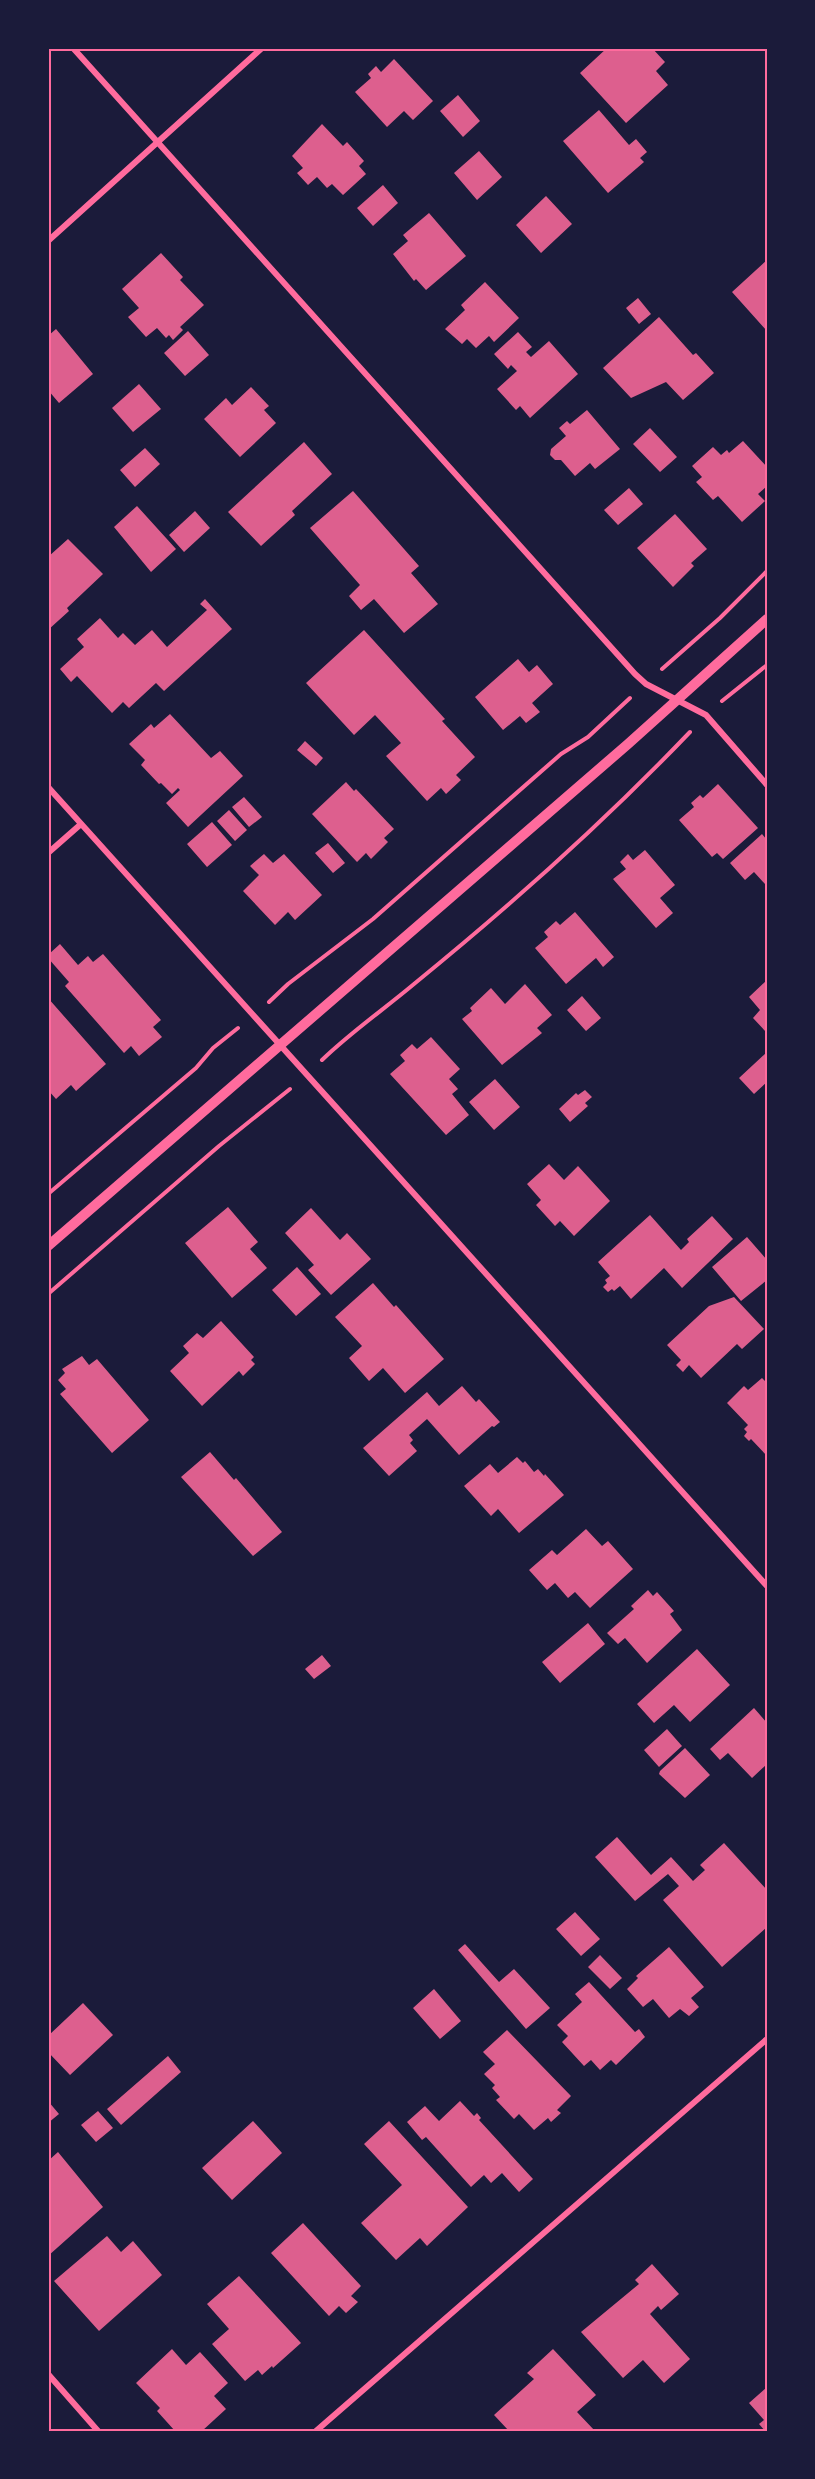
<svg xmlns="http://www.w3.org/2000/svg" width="815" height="2479" font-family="'Libre Baskerville',serif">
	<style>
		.building { fill: #dd5f8e }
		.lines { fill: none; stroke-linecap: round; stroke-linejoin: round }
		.path { stroke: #ff6b9d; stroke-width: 4 }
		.minor { stroke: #ff6b9d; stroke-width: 6 }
		.tertiary { stroke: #ff6b9d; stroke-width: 10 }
		.neatline { fill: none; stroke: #ff6b9d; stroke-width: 2 }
	</style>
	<rect width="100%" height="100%" fill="#1b1b3a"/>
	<!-- building -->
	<path class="building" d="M607,48H652L665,62L656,71L668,85L626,123L580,73Z
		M394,59L433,101L413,120L404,111L387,127L355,92L371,78L368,74L376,66L381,72Z
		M458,95L480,121L463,137L440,111Z
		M599,110L629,145L636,139L647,152L640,158L644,162L608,193L563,141Z
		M322,124L343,146L347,142L364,161L359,166L366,174L343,195L332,184L327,188L317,177L308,185L297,173L303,168L292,156Z
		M479,151L502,177L477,200L454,173Z
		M383,185L398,203L373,226L357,208Z
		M546,196L572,224L541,253L516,225Z
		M429,213L466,256L426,290L416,279L414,281L393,254L408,241L403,235Z
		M161,253L183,277L180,280L204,305L180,327L183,330L173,340L169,335L166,338L157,328L146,337L128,317L139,308L122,289Z
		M767,260V331L732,292Z
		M485,282L519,318L494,342L489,336L476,348L467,339L462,344L445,329L465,310L461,305Z
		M638,298L651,314L639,324L626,308Z
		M659,317L693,355L696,353L714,373L683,400L666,382L631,398L603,368Z
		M56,329L93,374L59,403L48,390V336Z
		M188,331L209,355L185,376L164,353Z
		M518,332L532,347L526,352L531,357L549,341L578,374L530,418L520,406L516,410L497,389L517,371L511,365L508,369L494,354Z
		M139,384L161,409L133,432L112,408Z
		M251,387L269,406L264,410L276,423L240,457L204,419L226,398L232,405Z
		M587,410L620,449L595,469L590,463L575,476L561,460H555L550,455L551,449L566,436L559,428L567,421L570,424Z
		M650,428L677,457L660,472L633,444Z
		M743,441L767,467V486L758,494L765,501L742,522L718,496L713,500L696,482L702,477L692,466L713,447L721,455L727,450L729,453Z
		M304,442L332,474L292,511L295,515L261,546L228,512Z
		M145,448L160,464L135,487L120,470Z
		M629,488L643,504L618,525L604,510Z
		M353,491L419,566L411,573L438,604L404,633L374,599L361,610L349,596L360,585L310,528Z
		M137,506L176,549L151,572L114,527Z
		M195,511L210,528L184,552L169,535Z
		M675,514L707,549L691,563L694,566L673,587L637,548Z
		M68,539L103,574L67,608L69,611L48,630V557Z
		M205,599L232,629L164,691L156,683L129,708L123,702L112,713L77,676L71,682L60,669L84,647L77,639L100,618L118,638L123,633L135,645L152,630L167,647L207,610L200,604Z
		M364,630L445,719L442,721L475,757L456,775L461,780L446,794L441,788L427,801L386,756L401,743L375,715L354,735L306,683Z
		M518,659L529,672L537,665L553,684L532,703L540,712L526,723L520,716L503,730L475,697Z
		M170,714L211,758L220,751L243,776L188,827L166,803L180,790L178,788L172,794L161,783L159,784L141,765L145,760L129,744L151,724L154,728Z
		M305,741L323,758L316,766L297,750Z
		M346,782L354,791L356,789L394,829L384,838L388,842L371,859L366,853L357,862L312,814Z
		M718,784L758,828L723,859L717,853L712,857L679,820L694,807L691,803L700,795L703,798Z
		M244,797L262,817L249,827L232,807Z
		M229,810L247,830L235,841L217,821Z
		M212,822L232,845L207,867L187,844Z
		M762,834L767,840V882L765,884L754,872L745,880L730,863Z
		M328,843L345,863L333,873L315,853Z
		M645,850L675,885L660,898L673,913L656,928L613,879L626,869L620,862L628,854L633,860Z
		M264,854L273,863L284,854L322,895L295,920L288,912L275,925L243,891L259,875L250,866Z
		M575,912L614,957L603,967L596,958L566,984L535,948L548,937L544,932L556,921L560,925Z
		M60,944L78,965L88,956L93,962L103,954L161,1020L153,1027L162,1037L139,1056L131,1046L124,1053L65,986L69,982L48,958V955Z
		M767,980V1031L766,1032L753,1018L760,1010L749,997Z
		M525,984L552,1015L537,1028L542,1033L502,1065L462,1019L472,1011L470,1008L491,988L505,1004Z
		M582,996L601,1018L586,1031L567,1010Z
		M48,998L106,1064L76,1091L71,1085L56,1099L48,1090Z
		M431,1037L460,1069L449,1079L458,1089L452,1094L469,1115L446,1135L390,1074L405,1061L400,1055L412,1044L417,1049Z
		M767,1052V1082L754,1094L739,1078Z
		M495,1079L520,1107L494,1130L469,1102Z
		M585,1090L592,1097L585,1103L588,1106L570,1122L559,1109L576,1093L578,1095Z
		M549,1164L564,1180L578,1166L610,1201L574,1236L560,1221L555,1226L536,1205L541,1200L527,1184Z
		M228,1207L258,1242L250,1249L267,1268L232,1298L185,1243Z
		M311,1208L340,1240L347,1233L371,1259L331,1295L308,1270L314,1265L285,1233Z
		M650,1215L681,1250L689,1242L687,1239L712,1216L733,1239L682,1288L664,1268L631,1299L620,1286L614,1291L612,1289L608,1292L603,1287L607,1283L605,1280L610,1276L598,1262Z
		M747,1237L767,1260V1280L741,1301L712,1267Z
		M297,1267L321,1294L296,1316L272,1290Z
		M373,1283L394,1307L396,1305L444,1359L405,1393L383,1368L369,1381L349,1358L362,1346L335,1317Z
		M734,1297L764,1329L742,1349L737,1344L701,1378L689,1365L683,1372L676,1365L681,1360L667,1345L709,1306Z
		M221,1321L254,1357L251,1360L255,1364L243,1376L239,1371L202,1406L170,1371L189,1353L183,1346L197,1333L203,1338Z
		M82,1356L89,1365L97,1359L149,1420L112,1453L60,1394L66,1389L58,1380L65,1373L62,1369Z
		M762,1378L767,1383V1456L751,1439L749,1441L744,1436L747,1432L744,1429L748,1425L727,1403L744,1386L748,1390Z
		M462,1386L476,1402L479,1399L500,1422L494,1427L492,1426L459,1455L427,1419L409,1435L413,1440L410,1443L417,1451L389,1476L363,1448L427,1392L439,1406Z
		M210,1452L234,1480L236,1478L282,1532L253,1556L181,1477Z
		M517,1457L523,1463L525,1461L534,1472L538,1469L544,1476L545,1474L564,1495L519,1533L498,1509L491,1516L464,1486L490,1464L498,1473Z
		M586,1529L602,1546L608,1541L633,1569L590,1608L575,1592L568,1598L555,1583L547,1590L529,1570L552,1550L557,1555Z
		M648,1590L653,1596L657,1592L674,1611L670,1614L682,1630L647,1663L625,1638L618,1644L607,1633L634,1609L631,1606Z
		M588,1623L605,1644L560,1683L542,1662Z
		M697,1649L730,1685L690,1722L674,1705L654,1723L637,1704Z
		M322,1655L331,1666L314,1679L305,1669Z
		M754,1708L767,1723V1764L752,1778L728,1753L720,1760L710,1749Z
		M667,1729L682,1746L659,1767L644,1750Z
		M685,1748L710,1775L685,1798L659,1774L660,1771Z
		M617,1837L651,1875L671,1857L693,1881L705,1870L700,1865L724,1843L767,1890V1927L722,1967L663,1900L679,1886L668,1874L635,1901L595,1857Z
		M575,1912L600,1939L581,1956L556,1929Z
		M465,1944L499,1982L514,1969L550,2008L526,2029L458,1950Z
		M669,1947L704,1987L691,1998L699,2007L689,2016L680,2009L669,2018L653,1999L643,2007L627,1989L638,1978L636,1976Z
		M600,1955L622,1978L610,1989L588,1967Z
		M589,1982L635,2032L639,2029L645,2037L616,2065L611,2060L600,2070L591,2060L584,2066L562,2042L568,2036L557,2025L582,2002L575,1994Z
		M434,1989L461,2021L440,2039L413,2008Z
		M83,2003L113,2035L70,2075L48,2052V2036Z
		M507,2030L571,2096L557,2110L561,2113L551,2122L548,2118L534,2130L519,2114L514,2119L496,2100L500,2097L492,2088L495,2085L484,2074L495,2064L483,2052Z
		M168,2056L181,2072L121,2125L107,2109Z
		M48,2101L59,2114L48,2123Z
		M460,2101L474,2116L477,2113L481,2118L479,2120L533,2179L519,2192L502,2173L491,2183L484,2175L471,2187L426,2137L422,2140L407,2122L425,2106L439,2121Z
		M98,2111L113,2128L96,2142L81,2125Z
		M253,2121L282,2153L232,2200L202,2168Z
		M389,2121L468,2207L427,2246L420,2238L396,2260L361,2223L402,2185L364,2144Z
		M58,2152L103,2207L48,2256V2161Z
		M303,2223L361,2286L351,2296L358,2302L346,2313L339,2306L329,2316L271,2253Z
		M107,2236L121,2252L133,2241L162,2275L99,2331L54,2281Z
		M652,2264L679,2294L661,2310L658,2306L650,2314L690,2359L664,2383L643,2360L623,2378L581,2332L639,2284L635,2280Z
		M239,2276L301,2343L273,2368L272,2366L262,2375L258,2370L245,2381L212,2344L229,2329L207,2304Z
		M172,2349L186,2365L200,2352L228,2383L214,2396L226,2409L202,2431H175L157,2411L160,2408L136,2383Z
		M553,2349L596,2395L577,2412L595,2431H509L494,2415L534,2379L527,2373Z
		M766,2388L767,2431H765L759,2424L764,2420L749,2403Z"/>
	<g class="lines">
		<!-- path -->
		<path class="path" d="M662,669L720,618L767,571
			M722,701L767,665
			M269,1002L288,984L373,919L561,754L588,737L630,698
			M322,1060C351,1032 383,1010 414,984C510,906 605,821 690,732
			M48,1194L196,1068L213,1048L238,1028
			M48,1294L219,1146L290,1089"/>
		<!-- minor -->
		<path class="minor" d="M73,48L635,674L646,684L706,715L767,785
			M48,241L262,48
			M48,787L767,1586
			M48,853L81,824
			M48,2374L98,2431
			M316,2431L767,2039"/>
		<!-- tertiary -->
		<path class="tertiary" d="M48,1246L628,744L767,619"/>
	</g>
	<!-- border -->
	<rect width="815" height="2479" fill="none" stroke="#1b1b3a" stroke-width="99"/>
	<rect x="50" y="50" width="716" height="2380" class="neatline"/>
</svg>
